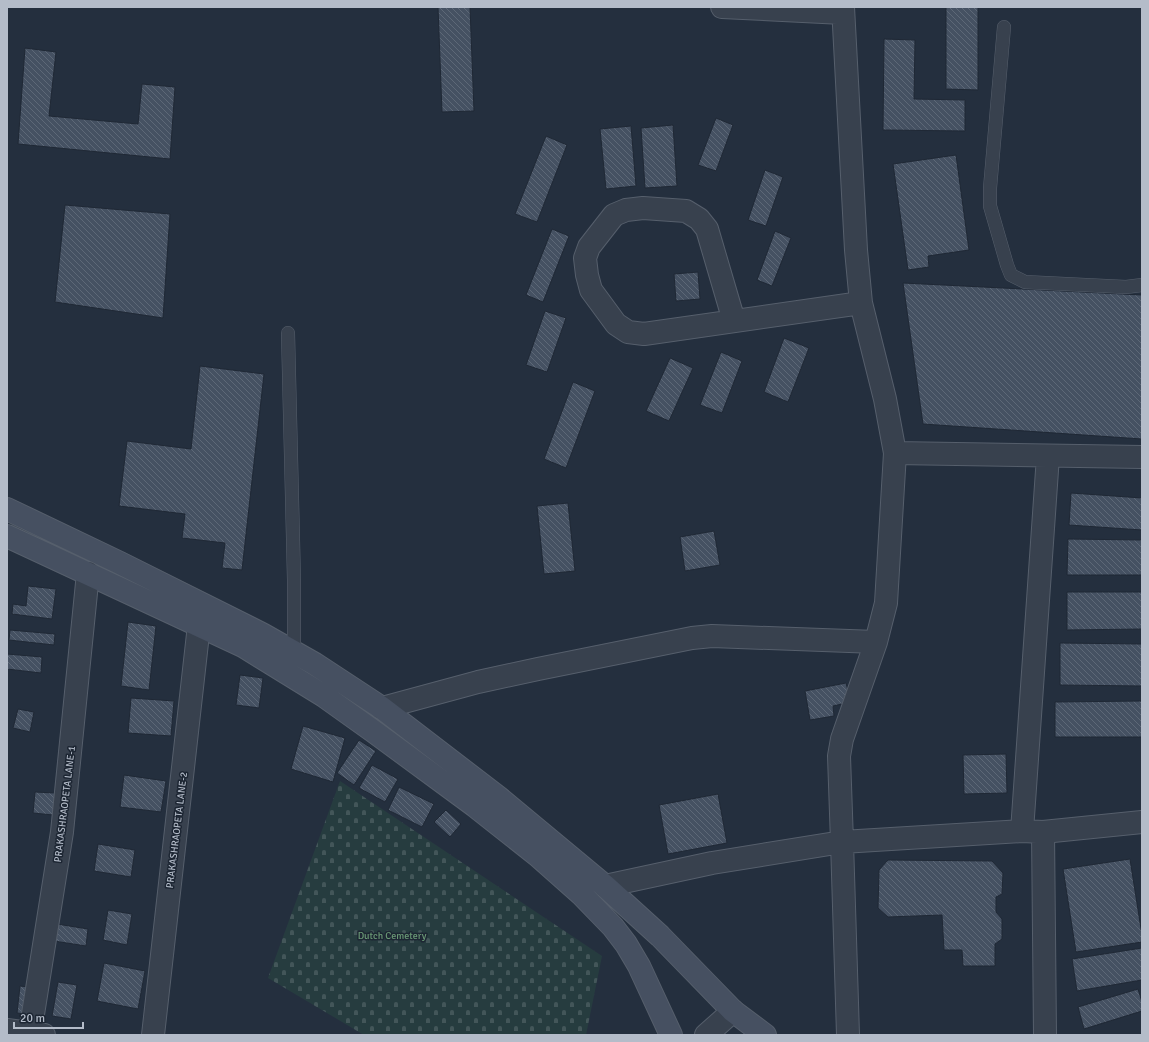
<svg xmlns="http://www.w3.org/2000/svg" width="1149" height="1042" font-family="Signika,sans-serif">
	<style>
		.cemetery { fill: url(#cemetery-stones) }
		.building { fill: url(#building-back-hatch); stroke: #1f2835 }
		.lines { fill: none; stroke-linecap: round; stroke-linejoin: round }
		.service-casing { stroke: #565f6c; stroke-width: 14 }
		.minor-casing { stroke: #565f6c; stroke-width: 24 }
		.tertiary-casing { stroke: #565f6c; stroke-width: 24 }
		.secondary-casing { stroke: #565f6c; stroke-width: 24 }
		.service { stroke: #38414e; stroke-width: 13 }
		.minor { stroke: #38414e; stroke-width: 22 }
		.tertiary { stroke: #38414e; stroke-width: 22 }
		.secondary { stroke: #465061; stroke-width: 22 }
		.labels { text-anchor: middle; stroke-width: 3; stroke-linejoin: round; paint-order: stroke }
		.street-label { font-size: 10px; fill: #b4bcc9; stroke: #1d2633 }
		.park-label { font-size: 10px; fill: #6b9a76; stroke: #1d2633 }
	</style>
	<defs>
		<pattern id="cemetery-stones" width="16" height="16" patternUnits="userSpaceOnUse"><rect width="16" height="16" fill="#263c3f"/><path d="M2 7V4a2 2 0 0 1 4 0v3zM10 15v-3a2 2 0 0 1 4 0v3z" fill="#435659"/></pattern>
		<pattern id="building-back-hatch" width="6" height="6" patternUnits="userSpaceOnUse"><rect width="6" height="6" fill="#455162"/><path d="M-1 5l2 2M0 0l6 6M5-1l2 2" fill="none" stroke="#5d6877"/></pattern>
	</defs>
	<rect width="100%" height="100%" fill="#242f3e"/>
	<!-- cemetery -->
	<path class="cemetery" d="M340,781L602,956L586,1035H364L268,978Z"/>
	<!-- building -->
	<path class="building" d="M438,7H470L474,111L442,112Z
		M946,7H978V90L946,89Z
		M884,39L915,40L914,99L965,100V131L883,130Z
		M25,48L56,52L49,116L138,124L142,84L175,87L170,159L18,144Z
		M716,118L733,125L716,171L698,165Z
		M673,125L677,186L645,188L641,128Z
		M631,126L636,186L606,189L600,129Z
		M546,136L567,145L537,222L515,214Z
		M956,155L969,250L928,256L929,267L908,270L893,164Z
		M765,170L783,177L766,226L748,220Z
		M65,205L170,214L163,318L55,302Z
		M552,229L569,236L543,302L526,295Z
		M775,231L791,238L772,286L757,280Z
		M698,272L700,299L676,301L674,274Z
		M903,283L1142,295V439L923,424Z
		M545,311L566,318L547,372L526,365Z
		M784,338L809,348L788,402L764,392Z
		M721,352L742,361L722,413L700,405Z
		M670,358L693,368L669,421L646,411Z
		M200,366L264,374L242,570L222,568L225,543L182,538L185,514L119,506L127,441L191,449Z
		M573,382L595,391L566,468L544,459Z
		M1071,493L1142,498V530L1069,525Z
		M568,503L575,571L544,574L537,506Z
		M714,531L720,565L685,571L680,537Z
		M1068,539L1142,540V575H1067Z
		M28,586L56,589L52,619L12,614L13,604L26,606Z
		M1067,592H1142V629L1067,630Z
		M128,622L156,626L149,690L121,686Z
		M10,630L55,634L54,645L9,640Z
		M1060,643L1142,644V686L1060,685Z
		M7,654L42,657L41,673L7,669Z
		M240,675L263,678L259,708L236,705Z
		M846,683L851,702L833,706L834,716L810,720L805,691Z
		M131,698L174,701L171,736L128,733Z
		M1142,701V737H1055V702Z
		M18,709L34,712L30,732L13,728Z
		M303,726L345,738L333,782L291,769Z
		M359,740L376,751L354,785L337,773Z
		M1006,754L1007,793L964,794L963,755Z
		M372,765L398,779L385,802L359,788Z
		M124,775L166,781L161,812L120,807Z
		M399,787L434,804L422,827L388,810Z
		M35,792L55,793L53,815L33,813Z
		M718,794L727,843L668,854L659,805Z
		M446,810L461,824L450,837L434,822Z
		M98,844L135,850L131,877L94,871Z
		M1130,859L1142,935V942L1076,952L1063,869Z
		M888,860L992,861L1003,873L1002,894L996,897V912L1002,919V939L995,944V966H963L962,950H944L942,915L888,917L878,908L879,870Z
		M108,910L132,914L127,945L103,940Z
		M57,924L88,929L86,946L54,941Z
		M1142,948V980L1077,991L1072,959Z
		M104,963L145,971L138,1009L97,1001Z
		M58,982L77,985L71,1019L52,1016Z
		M20,986L29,987L26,1014L17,1013Z
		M1138,989L1142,1002V1011L1084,1029L1078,1007Z"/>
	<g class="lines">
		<defs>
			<path id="service" d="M1004,27L990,188V206L1007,265L1011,275L1025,282L1126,287L1142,285
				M288,333L294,580V652"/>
			<path id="minor" d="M722,7L843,13
				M843,7L856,250L861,303L885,399L895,453L886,603L876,642L842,739L839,756L842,842L848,1035
				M734,321L707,229L699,219L686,211L643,208L626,210L614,215L589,247L585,258L587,275L591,290L616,324L628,332L644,334L861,303
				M895,453L1142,457
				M382,708L478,682L538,669L692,638L712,636L876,642
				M1022,831L1048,456
				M1043,832L1045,1035
				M605,886L712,863L842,842L1022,831L1043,832L1142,822
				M30,1033L62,832L88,573
				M153,1035L199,625"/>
			<path id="tertiary" d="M7,1030L44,1035
				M706,1035L733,1011"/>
			<path id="secondary" d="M7,509L120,563L262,634L315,664L382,708L498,797L605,886L660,936L733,1011L765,1035
				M7,536L243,646L324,696L373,731L475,806L537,855L581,894L613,927L626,944L639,966L671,1035"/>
		</defs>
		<!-- service casing -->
		<use href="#service" class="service-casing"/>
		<!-- minor casing -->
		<use href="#minor" class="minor-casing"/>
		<!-- tertiary casing -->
		<use href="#tertiary" class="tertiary-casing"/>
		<!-- secondary casing -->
		<use href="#secondary" class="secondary-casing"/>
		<!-- service -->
		<use href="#service" class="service"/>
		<!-- minor -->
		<use href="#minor" class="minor"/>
		<!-- tertiary -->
		<use href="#tertiary" class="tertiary"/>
		<!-- secondary -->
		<use href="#secondary" class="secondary"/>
	</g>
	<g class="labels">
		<!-- street labels -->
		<g class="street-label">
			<text transform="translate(64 804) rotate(-83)" y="4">PRAKASHRAOPETA LANE-1</text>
			<text transform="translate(176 830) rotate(-83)" y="4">PRAKASHRAOPETA LANE-2</text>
		</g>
		<!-- park labels -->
		<g class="park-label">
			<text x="392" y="939">Dutch Cemetery</text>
		</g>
	</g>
	<!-- border -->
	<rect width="1149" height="1042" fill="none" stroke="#b4bcc9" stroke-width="16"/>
	<!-- scale -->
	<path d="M14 1022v6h69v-6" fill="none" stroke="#b4bcc9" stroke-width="2"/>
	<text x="20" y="1022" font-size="12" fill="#b4bcc9" stroke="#1d2633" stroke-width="3" paint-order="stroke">20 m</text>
</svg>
